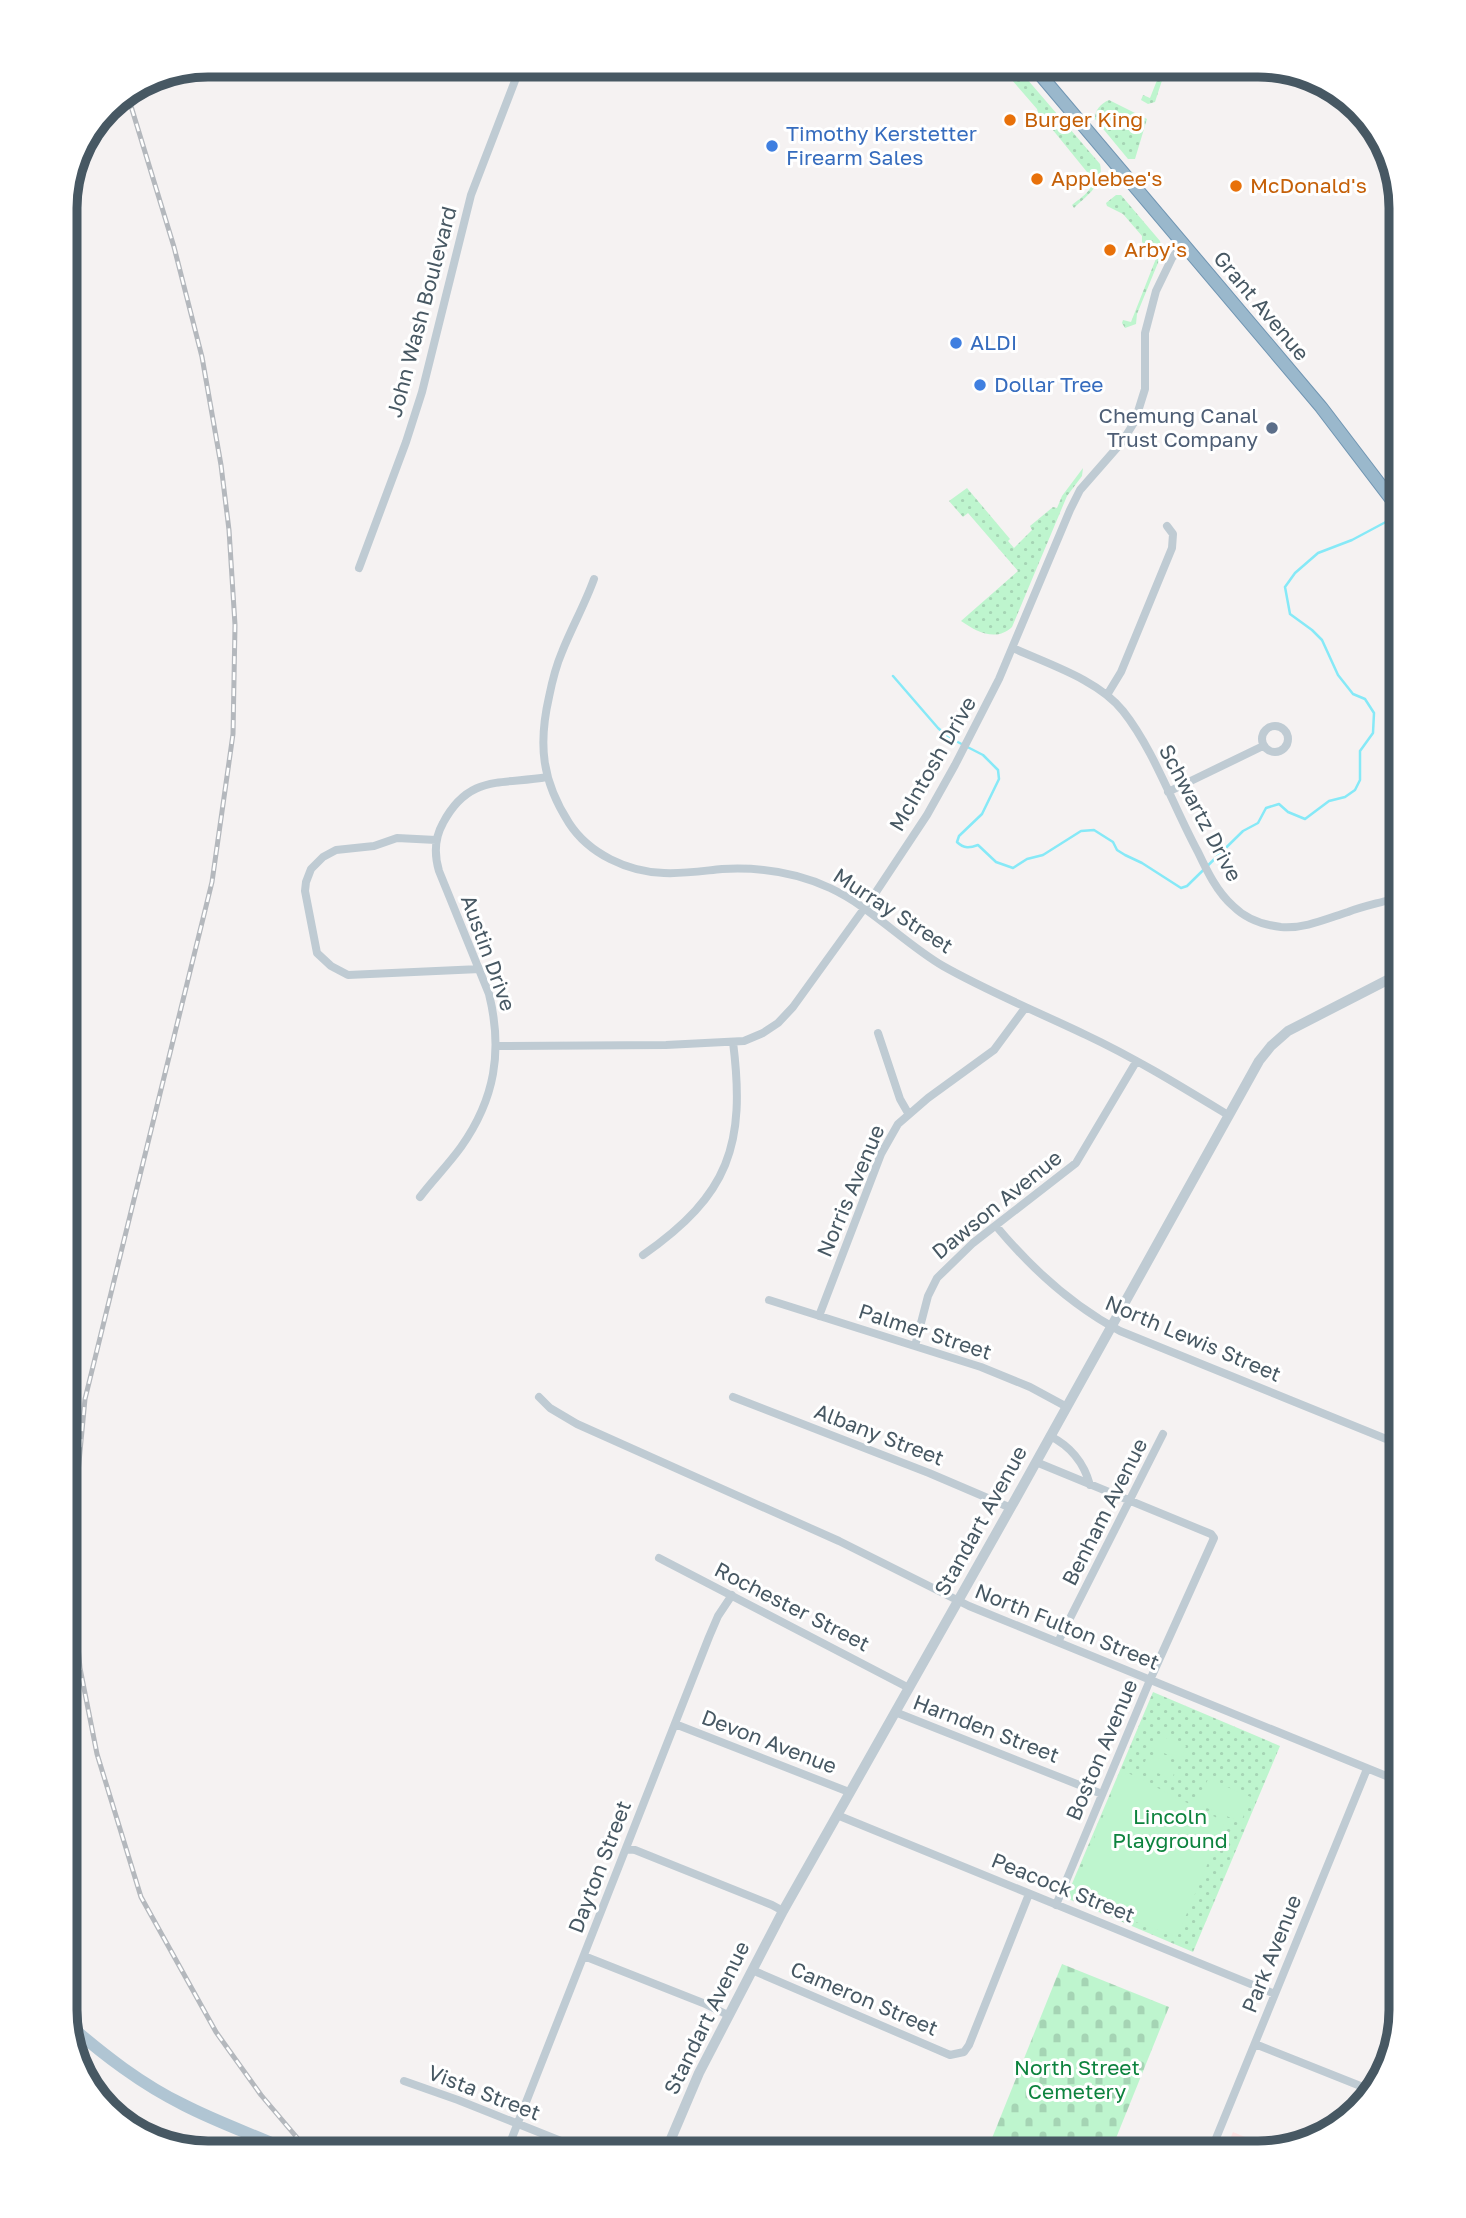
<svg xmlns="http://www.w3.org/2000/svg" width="1466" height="2218" font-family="'Golos Text',sans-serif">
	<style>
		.medical { fill: #fee3e3 }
		.green { fill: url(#green-dots) }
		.cemetery { fill: url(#cemetery-stones) }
		.pitch { fill: #bef5ce }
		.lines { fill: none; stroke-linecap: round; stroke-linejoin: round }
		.stream { stroke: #86e9f7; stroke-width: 2.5 }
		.trunk-casing { stroke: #7095b2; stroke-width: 14 }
		.minor { stroke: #bfcbd3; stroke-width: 8 }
		.tertiary { stroke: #bfcbd3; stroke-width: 10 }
		.primary { stroke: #b0c5d3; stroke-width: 12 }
		.trunk { stroke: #9ab8cc; stroke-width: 12 }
		.rail-casing { stroke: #b4b8bd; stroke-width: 5 }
		.rail { stroke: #fff; stroke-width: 2.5; stroke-dasharray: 8; stroke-linecap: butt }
		.food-dot { fill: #e8710a; stroke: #fff; stroke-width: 2.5 }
		.shop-dot { fill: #3f7fe0; stroke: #fff; stroke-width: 2.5 }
		.service-dot { fill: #5c6f8a; stroke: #fff; stroke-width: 2.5 }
		.labels { text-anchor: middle; stroke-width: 6; stroke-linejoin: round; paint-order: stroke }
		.food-label { font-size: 21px; fill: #c56008; stroke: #fff; text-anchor: start }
		.shop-label { font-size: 21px; fill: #366cbe; stroke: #fff; text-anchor: start }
		.street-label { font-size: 21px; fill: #475863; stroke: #fff }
		.service-label { font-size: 21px; fill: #4e5e75; stroke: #fff; text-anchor: end }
		.park-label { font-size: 21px; fill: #0d833e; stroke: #fff }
		.rim { fill: none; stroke: #475863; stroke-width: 9 }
	</style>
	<defs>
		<pattern id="green-dots" width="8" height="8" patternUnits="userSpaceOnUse" patternTransform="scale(1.75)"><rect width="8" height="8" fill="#bef5ce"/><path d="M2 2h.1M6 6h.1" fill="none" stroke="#a5d4b4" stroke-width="1.8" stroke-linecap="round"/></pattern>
		<pattern id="cemetery-stones" width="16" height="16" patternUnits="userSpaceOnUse" patternTransform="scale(1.75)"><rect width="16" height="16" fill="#bef5ce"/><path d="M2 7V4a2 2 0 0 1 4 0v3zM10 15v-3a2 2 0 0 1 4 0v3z" fill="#a5d4b4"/></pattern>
	</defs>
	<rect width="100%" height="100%" fill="#f5f2f2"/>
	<!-- medical -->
	<path class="medical" d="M1233,2132L1274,2149L1258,2153H1224Z"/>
	<!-- green -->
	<path class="green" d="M999,65H1015L1100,164C1105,184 1086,196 1074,208L1072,205C1082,197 1095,189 1094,175L1087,172L1048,124L1040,119L1037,109Z
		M1163,65H1167L1155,102L1148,104L1141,100L1143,95L1150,98Z
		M1109,100L1147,119L1135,159H1128L1095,119C1095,110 1100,104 1109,100Z
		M1116,195H1121L1160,241L1162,253L1137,314L1136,324L1125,328L1122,323L1123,320L1131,322L1157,256L1147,248L1142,242V236L1123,214L1107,206L1106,203Z
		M1083,468L1082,476L1067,496L1012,627C996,642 977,632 961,621L1018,571L968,513L963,517L949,501L967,488L1010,539L1008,541L1014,548L1032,530L1030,526L1053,507L1057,508L1062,496Z
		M1153,1692L1280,1746L1193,1952L1066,1898Z"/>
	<!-- cemetery -->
	<path class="cemetery" d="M1062,1964L1169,2007L1110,2153H986Z"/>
	<!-- pitch -->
	<path class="pitch" d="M1156,1734L1186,1746L1180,1760L1150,1747Z
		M1148,1754L1177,1765L1172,1779L1143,1767Z
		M1128,1773L1225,1822L1177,1937L1070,1898L1119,1777Z
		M1208,1779L1251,1797L1241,1822L1197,1804Z"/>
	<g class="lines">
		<!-- stream -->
		<path class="stream" d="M893,676L938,728L948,737L983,755L998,770L999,779L982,814L959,836L957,842C964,849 970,848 978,845L996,862L1013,868L1027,859L1043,855L1081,831L1094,830L1113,842L1117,850L1125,855L1142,863L1181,888L1187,886L1243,831L1258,823L1266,808L1279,804L1288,812L1305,819L1329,801L1345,797L1355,790L1360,780V751L1373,733L1374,713L1365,699L1353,694L1338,675L1322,640L1312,630L1290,614L1285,587L1295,573L1318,553L1352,540L1397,516"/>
		<defs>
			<path id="trunk" d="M1032,65L1321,407L1401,512"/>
		</defs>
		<!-- trunk casing -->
		<use href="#trunk" class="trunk-casing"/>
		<!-- minor -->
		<path class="minor" d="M359,568L406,442L422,392L471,195L521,65
			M594,579C585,604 572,627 562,652C556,666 552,682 549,697C538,745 542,781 569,823C589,854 628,872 664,873C683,874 702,871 722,869C758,867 796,872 830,888C871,907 904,943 943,966C989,992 1038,1012 1086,1035C1135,1058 1182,1087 1228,1115
			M1013,648C1048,664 1099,680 1123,711C1154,750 1174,808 1198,852C1207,871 1217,892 1233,906C1245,918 1263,925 1281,927C1304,929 1326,919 1348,912C1361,907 1375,904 1389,900H1401
			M1107,695L1121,672L1172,548L1173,534L1167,526
			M1262 739a13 13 0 1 1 26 0a13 13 0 1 1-26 0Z
			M1168,792L1263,746
			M436,840L397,838L374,846L336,850L323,857L311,869L306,882L305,891L317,953L331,966L348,975L480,969
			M878,1033L900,1099L908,1113
			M497,1046L666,1045L744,1041L763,1033L778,1023L793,1007L876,892L927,815L955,765L999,679L1070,510L1080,490L1122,442L1135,421L1145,389V333L1156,291L1172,258L1184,243
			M420,1197C433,1180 448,1165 461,1147C495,1099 503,1051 489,994L439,871C434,854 434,839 443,823C469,774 501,785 547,777
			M996,1226C1031,1268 1071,1305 1120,1331L1401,1445
			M643,1255C729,1195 746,1145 733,1042
			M769,1300L981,1367L1030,1387L1067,1407
			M819,1316L881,1154L898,1124L928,1098L994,1050L1025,1008
			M915,1346L928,1296L937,1278L973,1243L1076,1163L1136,1062
			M539,1397L550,1408L577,1424L839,1541L969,1606L1401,1782
			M733,1397L929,1473L1011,1508
			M1050,1436C1070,1446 1084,1463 1090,1485
			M1036,1462L1211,1534L1214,1538L1150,1680L1056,1905
			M659,1558L909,1688
			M1058,1642L1163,1434
			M895,1712L1102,1794
			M675,1724L849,1792
			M837,1815L1275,1994
			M626,1849L635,1850L772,1905L783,1911
			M584,1956L703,2003L728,2015
			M752,1970L950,2055L964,2052L969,2045L1029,1894
			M1255,2044L1373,2091
			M404,2081L458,2100L591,2153
			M1376,2088L1389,2057
			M506,2153L709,1637L718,1616L732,1595
			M1210,2153L1367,1769"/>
		<!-- tertiary -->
		<path class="tertiary" d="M665,2153L699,2073L783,1911L1015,1500L1259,1061L1271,1046L1288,1031L1401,973"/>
		<!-- primary -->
		<path class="primary" d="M68,2024C104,2055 141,2084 184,2105C219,2123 257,2136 294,2153"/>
		<!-- trunk -->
		<use href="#trunk" class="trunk"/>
		<defs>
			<path id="rail" d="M127,93L174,247L202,357L221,465L229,530L235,625L233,734L212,882L85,1399L74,1515L72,1562L74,1603L80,1668L97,1754L141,1897L216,2032L261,2095L310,2153
				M65,1386L69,1399L72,1445"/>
		</defs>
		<!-- rail casing -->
		<use href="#rail" class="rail-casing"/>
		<!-- rail -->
		<use href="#rail" class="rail"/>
	</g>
	<!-- markers -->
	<g class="food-dot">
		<circle cx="1010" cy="120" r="7"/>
		<circle cx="1037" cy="179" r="7"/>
		<circle cx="1236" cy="186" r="7"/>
		<circle cx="1110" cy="250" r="7"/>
	</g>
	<g class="shop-dot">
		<circle cx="772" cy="146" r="7"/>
		<circle cx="956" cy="343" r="7"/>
		<circle cx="980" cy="385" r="7"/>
	</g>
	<circle class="service-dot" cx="1272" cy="428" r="7"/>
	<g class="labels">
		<!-- food labels -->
		<g class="food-label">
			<text x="1024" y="127">Burger King</text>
			<text x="1051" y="186">Applebee's</text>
			<text x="1250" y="193">McDonald's</text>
			<text x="1124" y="257">Arby's</text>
		</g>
		<!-- shop labels -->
		<g class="shop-label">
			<text x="786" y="141">Timothy Kerstetter<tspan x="786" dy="24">Firearm Sales</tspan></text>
			<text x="970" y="350">ALDI</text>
			<text x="994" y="392">Dollar Tree</text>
		</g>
		<!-- street labels -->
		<g class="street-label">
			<text transform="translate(1261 306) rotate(50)" y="7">Grant Avenue</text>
			<text transform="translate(422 312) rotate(-75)" y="7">John Wash Boulevard</text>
			<text transform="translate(933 764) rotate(-60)" y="7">McIntosh Drive</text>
			<text transform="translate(1200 813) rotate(62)" y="7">Schwartz Drive</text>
			<text transform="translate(893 911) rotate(33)" y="7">Murray Street</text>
			<text transform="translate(488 953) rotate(70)" y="7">Austin Drive</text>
			<text transform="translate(851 1191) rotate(-67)" y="7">Norris Avenue</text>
			<text transform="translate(997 1205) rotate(-39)" y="7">Dawson Avenue</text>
			<text transform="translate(925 1332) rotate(18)" y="7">Palmer Street</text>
			<text transform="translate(1193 1339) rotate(23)" y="7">North Lewis Street</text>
			<text transform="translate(879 1435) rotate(21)" y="7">Albany Street</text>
			<text transform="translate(1105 1512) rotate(-63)" y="7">Benham Avenue</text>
			<text transform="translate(981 1521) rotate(-61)" y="7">Standart Avenue</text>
			<text transform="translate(792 1607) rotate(27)" y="7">Rochester Street</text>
			<text transform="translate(1067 1627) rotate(22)" y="7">North Fulton Street</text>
			<text transform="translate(986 1729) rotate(21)" y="7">Harnden Street</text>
			<text transform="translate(769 1742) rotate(21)" y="7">Devon Avenue</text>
			<text transform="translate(1102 1750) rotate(-67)" y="7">Boston Avenue</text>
			<text transform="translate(600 1867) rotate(-69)" y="7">Dayton Street</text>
			<text transform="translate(1063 1888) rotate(22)" y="7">Peacock Street</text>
			<text transform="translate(1272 1954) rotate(-68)" y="7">Park Avenue</text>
			<text transform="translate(864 1999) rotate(23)" y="7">Cameron Street</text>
			<text transform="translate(707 2018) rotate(-64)" y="7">Standart Avenue</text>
			<text transform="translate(484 2093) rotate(21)" y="7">Vista Street</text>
		</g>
		<!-- service labels -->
		<g class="service-label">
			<text x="1258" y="423">Chemung Canal<tspan x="1258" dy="24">Trust Company</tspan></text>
		</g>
		<!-- park labels -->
		<g class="park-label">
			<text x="1170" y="1824">Lincoln<tspan x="1170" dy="24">Playground</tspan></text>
			<text x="1077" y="2075">North Street<tspan x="1077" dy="24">Cemetery</tspan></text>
		</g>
	</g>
	<!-- crop -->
	<path d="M0 0H1466V2218H0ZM208 77H1258A131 131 0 0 1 1389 208V2010A131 131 0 0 1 1258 2141H208A131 131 0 0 1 77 2010V208A131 131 0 0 1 208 77Z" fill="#fff" fill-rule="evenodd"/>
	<path class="rim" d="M208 77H1258A131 131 0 0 1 1389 208V2010A131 131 0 0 1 1258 2141H208A131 131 0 0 1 77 2010V208A131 131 0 0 1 208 77Z"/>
</svg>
